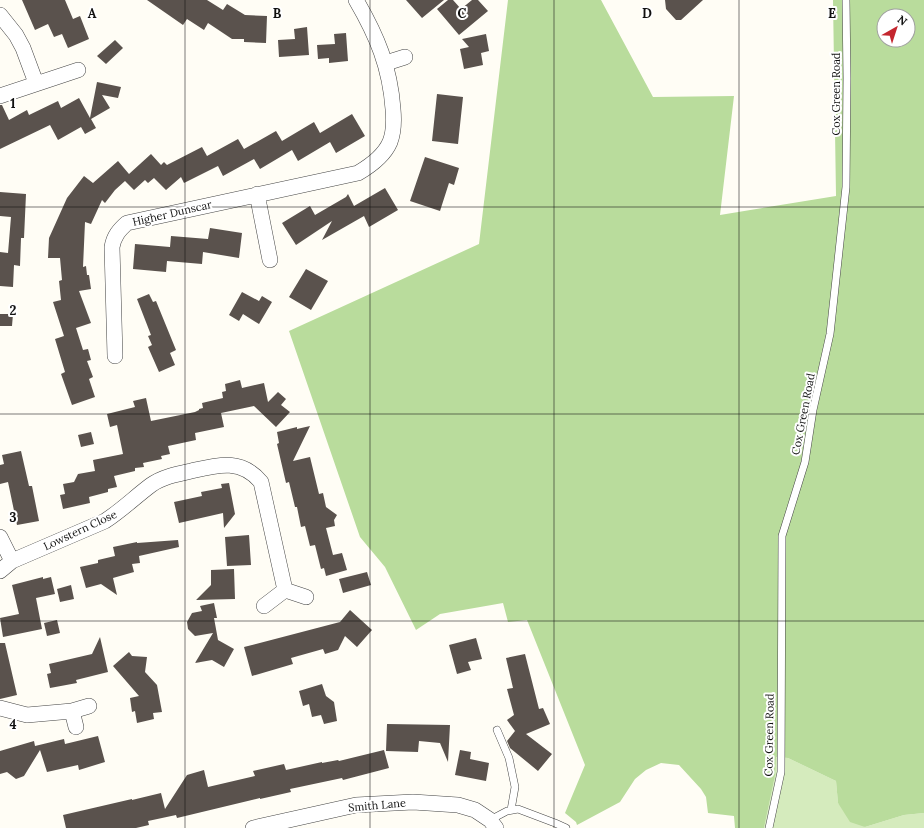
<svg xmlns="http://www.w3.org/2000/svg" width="924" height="828" font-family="Lora,serif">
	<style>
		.green { fill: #d5ebbd }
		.forest { fill: #b9dc9c; fill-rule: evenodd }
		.building { fill: #5a524d }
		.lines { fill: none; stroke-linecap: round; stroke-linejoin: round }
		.lane-casing { stroke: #444; stroke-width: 8 }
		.street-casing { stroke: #444; stroke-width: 16 }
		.lane { stroke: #fff; stroke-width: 7 }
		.street { stroke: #fff; stroke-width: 15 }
		.grid { fill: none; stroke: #111; stroke-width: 1; stroke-opacity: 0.55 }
		.labels { text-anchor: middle; stroke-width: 4; stroke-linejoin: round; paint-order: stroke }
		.street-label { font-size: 11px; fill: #111; stroke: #fff }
		.grid-label { font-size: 13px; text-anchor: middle; font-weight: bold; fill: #111; stroke: #fff; stroke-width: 4; stroke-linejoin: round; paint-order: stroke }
	</style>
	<rect width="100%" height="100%" fill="#fffdf5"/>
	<!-- green -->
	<path class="green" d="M775,757L788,758L836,781L838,803L865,827L904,815L924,813V828H764L775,776Z"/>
	<!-- forest -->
	<path class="forest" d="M508,0H601L653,97L734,96L720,215L836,196L833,0H924V813L904,815L865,827L850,822L838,803L836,781L788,758L776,757L775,776L764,828H735L734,816L708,813L706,797L701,789L679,765L661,763L646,770L635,779L620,802L577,825L576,822L565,813L585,765L527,620L508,622L503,603L440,614L416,630L385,567L360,537L289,331L479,244ZM884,16H908V40H884Z"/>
	<!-- building -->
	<path class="building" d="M22,0H65L73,19L80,16L89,39L68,48L62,34L54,37L48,24L35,30Z
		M147,0H207L223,10L227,4L245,15L267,16L266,43L244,42V39H232L208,23L204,30L187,19L183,25Z
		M406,0H444L422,18Z
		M448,0H453L461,9L472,0H478L488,11L459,35L437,9Z
		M665,0H703L681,20H676L666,9Z
		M307,27L309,55L279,57L278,40L295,39L294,29Z
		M346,33L348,61L329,63V58L318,59L317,45L335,44L334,34Z
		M486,34L489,51L481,53L483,65L464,69L460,49L469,47L462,39Z
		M115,40L123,48L106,64L97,56Z
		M97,82L121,87L118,98L102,95L110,108L91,119L96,128L85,134L81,127L58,140L50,125L0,149V105H2L9,120L27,110L29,115L58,101L61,108L79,98L90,118Z
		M437,94L463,97L458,144L432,141Z
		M352,114L365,136L336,153L330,142L298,161L292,150L260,169L254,159L223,176L218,166L184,183L181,177L166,190L154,178L148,183L145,180L134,190L125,181L115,190L105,203L102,200L91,224L85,222L83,267L86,266L87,275H89L91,289L79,291L91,323L76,328L83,350L88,349L91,360L87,361L93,377L89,379L95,397L72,405L61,374L65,372L55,339L64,336L53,302L61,300L59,281L62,280L60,258H48L49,238L67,198L84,176L93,183L118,161L129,174L151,154L161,165L164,162L167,165L202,147L207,156L238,139L244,149L276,131L282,141L314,122L320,133Z
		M425,157L459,168L454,185L449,183L440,211L410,201Z
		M385,188L398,210L369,227L364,216L322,240L332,221L296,245L282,223L310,206L315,215L346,197L348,194L354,206Z
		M0,192L26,194L24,238H21L20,266L14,265L13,287L0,286V252L8,253L11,217L0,216Z
		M210,228L242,233L239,258L203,252L202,264L167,261L166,272L133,269L135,244L170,247L171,236L208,239Z
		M306,269L328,281L311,310L289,297Z
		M242,292L259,301L262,296L272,302L259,324L243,314L239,321L229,315Z
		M149,294L153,302L156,301L176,350L170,353L175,365L159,372L148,347L152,345L148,336L151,335L137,299Z
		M0,314H13L12,326H0Z
		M240,380L242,388L264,383L268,402L278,392L286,399L281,405L290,412L276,427L254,406L221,413L224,427L195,433L196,440L168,446L170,454L161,456L162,459L143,463L144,467L135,468V471L114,476L117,487L108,489V492L89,497L90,503L63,509L60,495L65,494L63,484L74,482L78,474L95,471L93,460L123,454L117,425L110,427L107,414L135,407L133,401L146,398L151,421L195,412L199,410V409L203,408L202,403L223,398L222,392L226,391L225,384Z
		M310,426L293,461L310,457L319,494L323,493L326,507L337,515L334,520L335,526L326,528L333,555L342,553L347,570L326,576L324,568L321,569L315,545L310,546L305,526L301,527L297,507H295L289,482L286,483L277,444L279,443L277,432L297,427V429Z
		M91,432L94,444L81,447L78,435Z
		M21,451L29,486H32L39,521L17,525L8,482L0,484V465L4,464L2,455Z
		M229,483L235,514L224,528L223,513L179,523L174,502L202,496L201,492L222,488L221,484Z
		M249,535L251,565L227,566L225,537Z
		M178,540L179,547L139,556L140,563L132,564L134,572L113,578L117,595L101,584L86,588L80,567L98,563V560L115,556L113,547L137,542V543Z
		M234,569L235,599L196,600L211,585V570Z
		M367,572L371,585L343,593L339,579Z
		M43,577V579L51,577L55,594L36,598L42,629L3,637L0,618L19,614L12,585Z
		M71,585L74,599L60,602L57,589Z
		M214,603L217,618H214L218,640L234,649L224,667L212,660L195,663L213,633L195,636L188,629L187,622L192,613L202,611L200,606Z
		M350,610L372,630L357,647L345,636L338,650L325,654L323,649L291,658L293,664L252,676L244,647L340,622Z
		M57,620L60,633L47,636L44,623Z
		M100,637L108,672L76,680L77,683L50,688L47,674L51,673L49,664L92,654Z
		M476,638L482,659L468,662L471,670L457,674L449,645Z
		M0,643H5L17,695L0,699Z
		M129,652L132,656L147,657L145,672L157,685L162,712L153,713L154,719L137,723L135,711L132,712L130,698L139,696L113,666Z
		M525,654L539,709L543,708L550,724L526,734L552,754L538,771L510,748L507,741L515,731L507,720L514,715L507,689L513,688L506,658Z
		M322,684L326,696L334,702L337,721L324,724L321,715L312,717L309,704L303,706L299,691Z
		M387,724L450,725L448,762L440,743L419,741L418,752L386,751Z
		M98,736L105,762L79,770L78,765L47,772L40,750L24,776L16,779L7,772L0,774V751L34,741L35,746L64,739L65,744Z
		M384,750L389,768L343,780L342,778L290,789L291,792L260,799V798L177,818L176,815L148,821L149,825L136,828H66L63,815L132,799V800L161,793L165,809L187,775L204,770L208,787L255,776L253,771L284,764L286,770L322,762V763L338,760L339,761Z
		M460,750L471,752L470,759L489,763L486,781L455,775Z"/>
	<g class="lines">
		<defs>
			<path id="lane" d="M497,730L509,758L515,787L511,810
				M490,820L507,811L518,809L555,823L566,828
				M769,828L781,772L782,536L805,462L813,410L830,334L846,187L847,78L846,0"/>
			<path id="street" d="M0,15L16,35L23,48L36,83
				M386,63L405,57
				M0,96L78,70
				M257,194L270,260
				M115,356L112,247C114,236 119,230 127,223L358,173C370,166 384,156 390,142C394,132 394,120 393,109C390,67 377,36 356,0
				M0,537L12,561
				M0,571L12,561L105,521C122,510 135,497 151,485C162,477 177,474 191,471C217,465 241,458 261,482L285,590
				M264,606L285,590L306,597
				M0,708L27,715L72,711L89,706
				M72,711L76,727
				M253,828L356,805L413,802L458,805L475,810L490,820L496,828"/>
		</defs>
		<!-- lane casing -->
		<use href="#lane" class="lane-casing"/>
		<!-- street casing -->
		<use href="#street" class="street-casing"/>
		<!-- lane -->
		<use href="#lane" class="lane"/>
		<!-- street -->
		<use href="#street" class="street"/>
	</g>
	<!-- grid -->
	<path class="grid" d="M185,0V828M370,0V828M554,0V828M739,0V828M0,207H924M0,414H924M0,621H924"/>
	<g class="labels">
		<!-- street labels -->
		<g class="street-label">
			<text transform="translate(836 94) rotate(-90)" y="4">Cox Green Road</text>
			<text transform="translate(172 213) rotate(-13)" y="4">Higher Dunscar</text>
			<text transform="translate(803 414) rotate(-79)" y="4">Cox Green Road</text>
			<text transform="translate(80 530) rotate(-25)" y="4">Lowstern Close</text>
			<text transform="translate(769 735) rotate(-89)" y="4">Cox Green Road</text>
			<text transform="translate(377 805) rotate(-5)" y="4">Smith Lane</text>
		</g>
	</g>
	<g class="grid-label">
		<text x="92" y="18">A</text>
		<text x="277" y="18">B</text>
		<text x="462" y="18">C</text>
		<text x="647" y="18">D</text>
		<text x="832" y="18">E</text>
		<text x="13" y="108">1</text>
		<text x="13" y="315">2</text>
		<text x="13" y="522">3</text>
		<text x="13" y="729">4</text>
	</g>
	<!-- north arrow -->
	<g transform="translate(896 28) rotate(39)"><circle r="19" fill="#ffffff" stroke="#a0a0a0"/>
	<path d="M0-3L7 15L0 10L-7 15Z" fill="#c4262e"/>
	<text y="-6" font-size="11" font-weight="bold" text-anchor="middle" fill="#111111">N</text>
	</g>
</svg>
